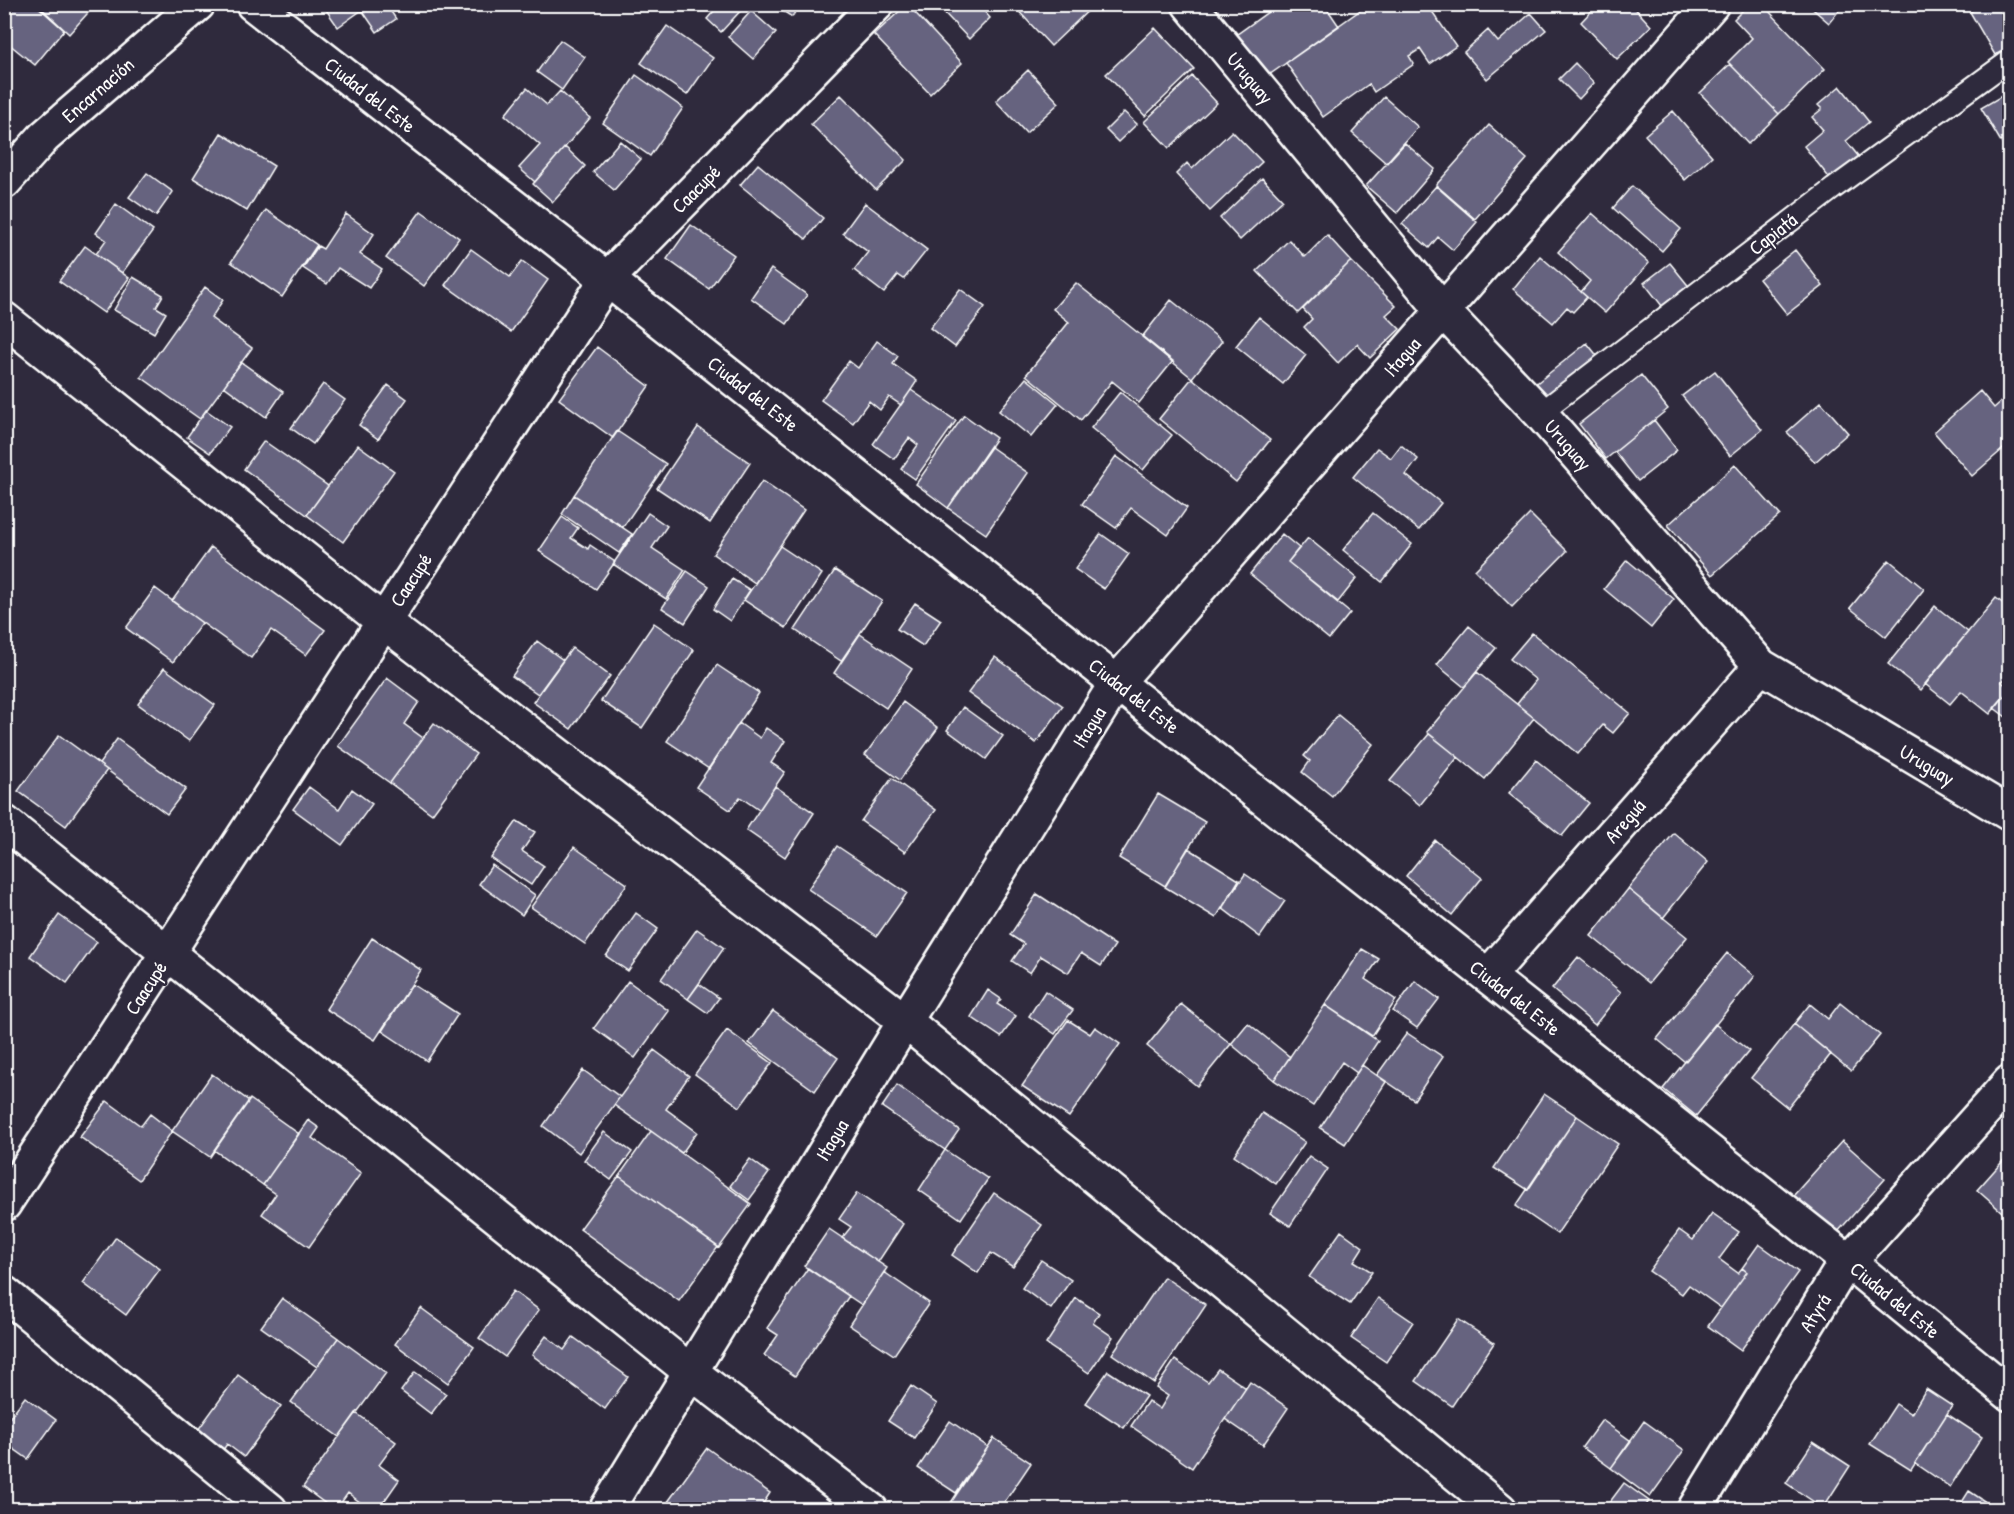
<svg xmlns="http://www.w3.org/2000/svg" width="2014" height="1514" font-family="'Patrick Hand',sans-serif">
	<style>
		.building { fill: #66647f; stroke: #fff; stroke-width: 1.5 }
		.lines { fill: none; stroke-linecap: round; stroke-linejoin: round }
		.service-casing { stroke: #fff; stroke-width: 24 }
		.minor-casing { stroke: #fff; stroke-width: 38 }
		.service { stroke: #2f2a3d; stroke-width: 20 }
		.minor { stroke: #2f2a3d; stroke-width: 33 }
		.labels { text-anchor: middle; stroke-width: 5; stroke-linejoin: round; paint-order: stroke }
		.street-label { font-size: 20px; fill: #fff; stroke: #2f2a3d }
	</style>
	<rect width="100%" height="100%" fill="#2f2a3d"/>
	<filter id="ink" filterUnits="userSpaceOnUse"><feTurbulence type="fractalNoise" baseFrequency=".0167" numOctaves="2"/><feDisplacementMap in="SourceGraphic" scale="12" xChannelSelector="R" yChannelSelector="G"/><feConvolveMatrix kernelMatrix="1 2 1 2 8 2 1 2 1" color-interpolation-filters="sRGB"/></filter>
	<g filter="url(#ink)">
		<!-- building -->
		<path class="building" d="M7,4H35L64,30L35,65L4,40V8Z
			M37,4H96L69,34Z
			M322,4H386L396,19L377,32L362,10L338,27Z
			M720,4H741L744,7L721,32L707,19Z
			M772,4H800L792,17Z
			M907,4L962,63L930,94L874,35Z
			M936,4H978L990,18L969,39Z
			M1012,4H1095L1051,46Z
			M1279,4H1324L1339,26L1266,77L1236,35Z
			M1369,4H1427L1456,46L1430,64L1420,49L1409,56L1414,64L1374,92L1369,84L1323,117L1286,63Z
			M1598,4H1631L1651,26L1617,59L1581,22Z
			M1749,4H1762L1825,69L1779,114L1728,62L1752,38L1734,19Z
			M1807,4H1844L1829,23Z
			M1983,4H2010V47L1995,55L1970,12Z
			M751,11L776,33L753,59L728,37Z
			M1531,13L1546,30L1487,79L1464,52L1488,30L1498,42Z
			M667,26L713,58L687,95L641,63Z
			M1155,28L1194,69L1145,116L1106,74Z
			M560,40L585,57L562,90L537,72Z
			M1575,63L1594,83L1579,99L1559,79Z
			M1730,64L1779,114L1748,144L1700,93Z
			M1028,70L1059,103L1026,133L996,101Z
			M636,75L683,108L650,156L603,123Z
			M1192,76L1217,103L1169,148L1144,122Z
			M2010,84V143L2004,147L1981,108L2007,93L2004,88Z
			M1840,86L1869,122L1846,141L1859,157L1831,180L1804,146L1823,130L1812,117L1822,109L1818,105Z
			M527,88L547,105L560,91L590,118L535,182L519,168L540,145L505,115Z
			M841,95L906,160L876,190L811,124Z
			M1384,97L1418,127L1386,163L1352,133Z
			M1673,111L1712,156L1685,180L1645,135Z
			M1124,112L1137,124L1118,142L1106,130Z
			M1489,125L1527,159L1475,219L1436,185Z
			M1232,131L1262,162L1210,211L1176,174L1187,163L1192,169Z
			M221,133L274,166L247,211L193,178Z
			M620,141L641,159L614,190L593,172Z
			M1405,143L1435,169L1397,213L1366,186Z
			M565,147L585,166L553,202L533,184Z
			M758,164L823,218L806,239L740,185Z
			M147,173L173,192L156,216L129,197Z
			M1262,178L1283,200L1240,240L1220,218Z
			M1436,186L1477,222L1453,250L1438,237L1429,248L1402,224Z
			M1632,186L1681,229L1662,251L1613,208Z
			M865,203L927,250L904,279L898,275L884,293L854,270L868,252L843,233Z
			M116,204L153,231L122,273L96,254L106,240L96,233Z
			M266,210L317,245L282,297L231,262Z
			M421,211L459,238L424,286L386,258Z
			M1592,213L1649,263L1605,313L1581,292L1590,281L1558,252Z
			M346,214L374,234L360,254L382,269L369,288L338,268L327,284L303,268L318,246L323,249Z
			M691,225L734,255L709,289L667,259Z
			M1327,235L1351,261L1298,313L1257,271L1289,240L1305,257Z
			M85,246L129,278L104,313L59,281Z
			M471,249L510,277L522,261L548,280L511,332L445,285Z
			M1795,250L1823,286L1787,314L1759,279Z
			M1540,256L1587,297L1573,312L1567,307L1553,323L1513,289Z
			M1351,261L1396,306L1386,315L1400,329L1370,358L1357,344L1338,363L1304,327L1312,319L1303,309Z
			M1670,263L1699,299L1673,320L1644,283Z
			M771,269L807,295L787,324L751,298Z
			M133,277L163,295L156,307L166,313L154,333L114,310Z
			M1076,283L1173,361L1139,403L1112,381L1081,420L1026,375L1069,322L1053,309Z
			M205,287L223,300L211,318L252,348L200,419L141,377Z
			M960,289L985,307L955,347L930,328Z
			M1171,300L1222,341L1192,378L1142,337Z
			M1259,317L1306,355L1283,384L1236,346Z
			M877,341L898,356L893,364L917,381L901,405L889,397L880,410L869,401L853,423L821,400L849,361L858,368Z
			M1587,343L1606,367L1547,414L1528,390Z
			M597,347L649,386L613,438L559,399Z
			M241,362L283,392L266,417L224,386Z
			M1715,371L1762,430L1730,456L1682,396Z
			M1641,375L1668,409L1606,459L1579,424Z
			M1026,378L1058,404L1031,437L999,411Z
			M1192,378L1270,440L1236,482L1159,419Z
			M323,384L345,400L313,444L291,428Z
			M388,385L407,399L378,439L359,425Z
			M911,390L956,421L915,479L901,469L918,445L909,438L894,459L873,444Z
			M1980,391L1994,408L2004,399L2010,405V414L2004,419L2010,425V443L1972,476L1934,432Z
			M1120,392L1172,435L1143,470L1091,428Z
			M1821,402L1848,433L1815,462L1787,432Z
			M206,410L230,427L210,453L187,437Z
			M964,415L996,438L948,508L916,484Z
			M1654,420L1677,450L1638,481L1615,452Z
			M698,427L750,463L710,523L657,488Z
			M617,431L666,464L623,527L574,495Z
			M264,441L328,486L307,515L244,469Z
			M358,445L394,471L343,542L307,515Z
			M1401,445L1418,459L1406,475L1441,503L1419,530L1353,477L1377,448L1391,458Z
			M991,447L1028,473L986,534L948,508Z
			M1116,456L1187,508L1168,535L1131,508L1116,528L1082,504Z
			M1735,465L1780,515L1712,575L1668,525Z
			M762,481L804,510L755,583L713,554Z
			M574,495L632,534L619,553L562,514Z
			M648,513L667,526L652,548L685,570L666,599L613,564Z
			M1373,513L1412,544L1382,582L1343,550Z
			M1530,514L1567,551L1512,607L1475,570Z
			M562,517L578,528L571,538L588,549L590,545L615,562L596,589L539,551Z
			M1101,534L1129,554L1104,589L1075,569Z
			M1282,534L1299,548L1288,562L1350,613L1329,639L1250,574Z
			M1308,538L1357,578L1338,602L1288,562Z
			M780,546L822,574L786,628L744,600Z
			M211,547L325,630L306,655L271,630L251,658L172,601Z
			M1627,560L1674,599L1651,628L1604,589Z
			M1889,560L1924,589L1886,637L1850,608Z
			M835,570L882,601L841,661L795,630Z
			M687,571L709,586L685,623L662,608Z
			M732,579L750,590L730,621L713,609Z
			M155,588L202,623L173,662L126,628Z
			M1996,598L2010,609V673L2002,682L2010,689L1990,714L1961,691L1950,704L1925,684Z
			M915,603L941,620L923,646L897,629Z
			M1935,606L1968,632L1921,690L1888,664Z
			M654,623L694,650L642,728L601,701Z
			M1469,626L1496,648L1464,687L1437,665Z
			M1532,633L1630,713L1613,733L1603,725L1578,754L1517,704L1536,680L1510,659Z
			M860,634L912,669L886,708L834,673Z
			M537,641L563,660L538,694L512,676Z
			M572,648L610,676L571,729L533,702Z
			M995,657L1063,706L1036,743L968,693Z
			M717,665L759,693L709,769L667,741Z
			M164,668L215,705L189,741L138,704Z
			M1477,672L1534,718L1485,779L1427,732Z
			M387,678L419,702L404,724L423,738L390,783L338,746Z
			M2010,689V720L1994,708Z
			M903,702L938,728L900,780L865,755Z
			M963,707L1003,736L986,759L947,730Z
			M1338,715L1373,744L1332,796L1302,772L1310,761L1304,756Z
			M434,723L476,754L432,814L390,783Z
			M739,723L760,738L766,728L785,741L771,763L785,772L759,810L740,797L730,810L696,787Z
			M1429,734L1458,757L1420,805L1390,781Z
			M59,735L107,770L66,826L18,791Z
			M117,739L186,789L167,814L99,764Z
			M1536,760L1589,803L1562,836L1509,793Z
			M892,778L936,810L905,852L861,821Z
			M775,786L814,813L785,857L746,830Z
			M309,787L339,809L352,789L372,804L342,845L293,809Z
			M1158,794L1205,822L1165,886L1119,858Z
			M517,821L535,832L522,851L544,866L531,885L491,858Z
			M1674,833L1708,862L1663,918L1628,889Z
			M1435,840L1482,878L1452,915L1406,876Z
			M837,846L907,893L877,936L808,889Z
			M574,847L627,884L585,944L531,907Z
			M1188,848L1239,880L1216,918L1165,887Z
			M492,865L535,895L522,915L479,884Z
			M1245,874L1285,901L1260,937L1222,908Z
			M1628,889L1687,937L1649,983L1591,936Z
			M1037,894L1115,945L1101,966L1081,953L1068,973L1041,956L1030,973L1012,961L1024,944L1010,935Z
			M636,913L658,929L628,971L606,956Z
			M59,915L97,942L67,983L30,956Z
			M697,929L724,948L688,999L661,979Z
			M372,938L421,970L375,1040L326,1009Z
			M1362,949L1379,959L1365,979L1396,1000L1372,1036L1325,1005Z
			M1727,953L1755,976L1685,1062L1657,1039Z
			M1578,957L1621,992L1595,1025L1552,989Z
			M628,981L669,1011L635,1058L594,1028Z
			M1415,981L1439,999L1417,1028L1393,1011Z
			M412,984L458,1014L427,1061L382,1031Z
			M699,984L719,998L708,1013L688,999Z
			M988,990L1001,999L997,1004L1016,1016L1001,1037L971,1017Z
			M1045,991L1073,1010L1055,1034L1029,1016Z
			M1840,1003L1880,1035L1851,1071L1794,1024L1810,1004L1828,1019Z
			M1181,1004L1231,1044L1197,1086L1147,1046Z
			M1325,1005L1378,1041L1357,1073L1342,1062L1313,1106L1274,1080Z
			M773,1011L838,1058L815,1091L749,1043Z
			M1068,1020L1090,1034L1095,1027L1120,1044L1069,1117L1022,1086Z
			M1248,1023L1290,1057L1274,1080L1231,1044Z
			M1715,1024L1749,1051L1696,1116L1663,1089Z
			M1794,1024L1831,1054L1788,1108L1751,1078Z
			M727,1030L772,1063L740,1107L695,1074Z
			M1407,1033L1443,1057L1414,1100L1377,1075Z
			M654,1050L689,1076L666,1109L697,1132L682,1153L614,1105Z
			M1362,1065L1386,1082L1345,1144L1320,1128Z
			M583,1070L620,1097L579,1153L543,1126Z
			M212,1074L249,1101L210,1157L172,1131Z
			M897,1085L959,1130L945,1150L882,1107Z
			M1544,1094L1577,1116L1528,1190L1494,1168Z
			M250,1099L299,1134L263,1185L214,1150Z
			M107,1101L141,1126L150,1114L172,1131L139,1180L80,1137Z
			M1262,1113L1305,1142L1276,1184L1234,1155Z
			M1577,1116L1618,1144L1557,1234L1516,1206Z
			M308,1120L319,1128L312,1138L361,1173L309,1247L262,1214L276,1194L263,1185Z
			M651,1131L751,1204L719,1248L619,1176Z
			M604,1132L632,1152L611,1180L584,1160Z
			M1842,1141L1885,1179L1836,1234L1793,1196Z
			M945,1150L988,1179L961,1219L919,1190Z
			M2010,1153V1219L1977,1190Z
			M1309,1156L1328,1169L1290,1226L1270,1213Z
			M750,1159L769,1173L749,1200L730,1186Z
			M619,1176L718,1247L679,1301L580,1229Z
			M857,1193L903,1224L878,1262L842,1238L851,1227L839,1219Z
			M994,1193L1042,1225L1013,1267L991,1253L978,1273L952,1255Z
			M1712,1213L1739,1232L1719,1259L1738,1273L1742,1268L1747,1272L1721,1308L1689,1285L1682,1294L1649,1271L1679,1230L1693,1240Z
			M829,1229L887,1268L862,1305L804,1266Z
			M1341,1231L1363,1247L1354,1261L1372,1272L1350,1304L1309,1277Z
			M116,1237L160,1269L126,1315L83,1283Z
			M1759,1244L1798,1272L1741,1350L1708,1326L1747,1272L1742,1268Z
			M1041,1260L1071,1280L1051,1309L1022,1288Z
			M808,1268L849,1296L795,1376L764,1355L778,1335L767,1328Z
			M884,1272L929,1303L894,1355L849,1325Z
			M1164,1277L1206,1305L1154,1383L1112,1354Z
			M513,1291L539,1310L505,1357L479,1338Z
			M282,1298L338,1338L317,1367L261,1327Z
			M1076,1298L1099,1313L1093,1323L1113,1337L1089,1373L1046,1344Z
			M1378,1298L1413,1322L1386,1362L1351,1338Z
			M421,1308L474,1347L448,1383L395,1344Z
			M1458,1319L1494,1343L1452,1406L1416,1381Z
			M546,1336L564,1350L573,1337L628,1377L605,1409L532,1355Z
			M338,1338L386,1373L339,1437L291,1402Z
			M1175,1360L1208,1382L1218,1369L1246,1388L1192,1468L1131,1426L1148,1401L1160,1409L1168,1396L1156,1388Z
			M1108,1371L1146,1396L1124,1428L1086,1403Z
			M415,1372L446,1394L431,1414L401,1391Z
			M238,1375L281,1406L244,1457L227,1444L221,1453L195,1434Z
			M1250,1382L1288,1408L1263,1445L1225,1419Z
			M911,1386L937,1404L914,1438L888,1421Z
			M1926,1389L1952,1406L1911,1470L1870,1444L1896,1404L1911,1414Z
			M25,1397L56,1420L28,1459L4,1442V1425Z
			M356,1413L396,1442L379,1465L399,1480L378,1510H370L348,1493L336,1510H334L303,1487Z
			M1947,1414L1982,1437L1950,1487L1915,1463Z
			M1602,1420L1631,1441L1611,1468L1582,1447Z
			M950,1421L988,1447L956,1493L918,1468Z
			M1644,1421L1684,1450L1650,1497L1611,1468Z
			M994,1438L1031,1463L999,1510H946Z
			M1813,1442L1850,1466L1823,1508L1786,1483Z
			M707,1448L770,1493L759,1510H662Z
			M1624,1483L1649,1501L1643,1510H1618L1609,1503Z
			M1969,1491L1998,1510H1957Z"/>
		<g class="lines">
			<defs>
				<path id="service" d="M1540,413L1834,188L2010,60"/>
				<path id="minor" d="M253,4L607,279L1849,1262L2010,1394
					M1189,4L1443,311L1540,413L1761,666L2010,814
					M4,182L44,137L198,4
					M4,319L384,622L905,1021L1500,1510
					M4,822L691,1372L871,1510
					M1488,976L1761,666
					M4,1204L607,279L877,4
					M4,1293L270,1510
					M606,1510L905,1021L1117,682L1712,4
					M1694,1510L1839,1273L2010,1082"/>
			</defs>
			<!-- service casing -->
			<use href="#service" class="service-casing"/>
			<!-- minor casing -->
			<use href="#minor" class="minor-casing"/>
			<!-- service -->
			<use href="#service" class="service"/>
			<!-- minor -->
			<use href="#minor" class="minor"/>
		</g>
	</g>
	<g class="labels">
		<!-- street labels -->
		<g class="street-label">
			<text transform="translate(1250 78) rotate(50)" y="7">Uruguay</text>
			<text transform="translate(98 90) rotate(-41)" y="7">Encarnación</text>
			<text transform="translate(370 95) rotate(38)" y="7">Ciudad del Este</text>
			<text transform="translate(696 189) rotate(-45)" y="7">Caacupé</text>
			<text transform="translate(1773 234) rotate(-38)" y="7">Capiatá</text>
			<text transform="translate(1402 357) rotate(-49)" y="7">Itagua</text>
			<text transform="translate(753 394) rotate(38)" y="7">Ciudad del Este</text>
			<text transform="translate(1568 445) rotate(49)" y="7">Uruguay</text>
			<text transform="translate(411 580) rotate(-57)" y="7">Caacupé</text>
			<text transform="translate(1134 696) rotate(38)" y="7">Ciudad del Este</text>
			<text transform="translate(1089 727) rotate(-58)" y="7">Itagua</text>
			<text transform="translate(1927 765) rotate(31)" y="7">Uruguay</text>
			<text transform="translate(1625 821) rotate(-49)" y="7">Areguá</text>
			<text transform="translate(146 988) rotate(-57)" y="7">Caacupé</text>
			<text transform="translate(1515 998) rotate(38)" y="7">Ciudad del Este</text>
			<text transform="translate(832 1140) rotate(-59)" y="7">Itagua</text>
			<text transform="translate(1895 1300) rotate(39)" y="7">Ciudad del Este</text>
			<text transform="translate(1815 1313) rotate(-58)" y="7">Atyrá</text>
		</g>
	</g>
	<!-- margin -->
	<rect width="2014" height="1514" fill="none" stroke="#2f2a3d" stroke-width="24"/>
	<rect x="12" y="12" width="1990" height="1490" fill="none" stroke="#fff" stroke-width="2" filter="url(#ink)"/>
</svg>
